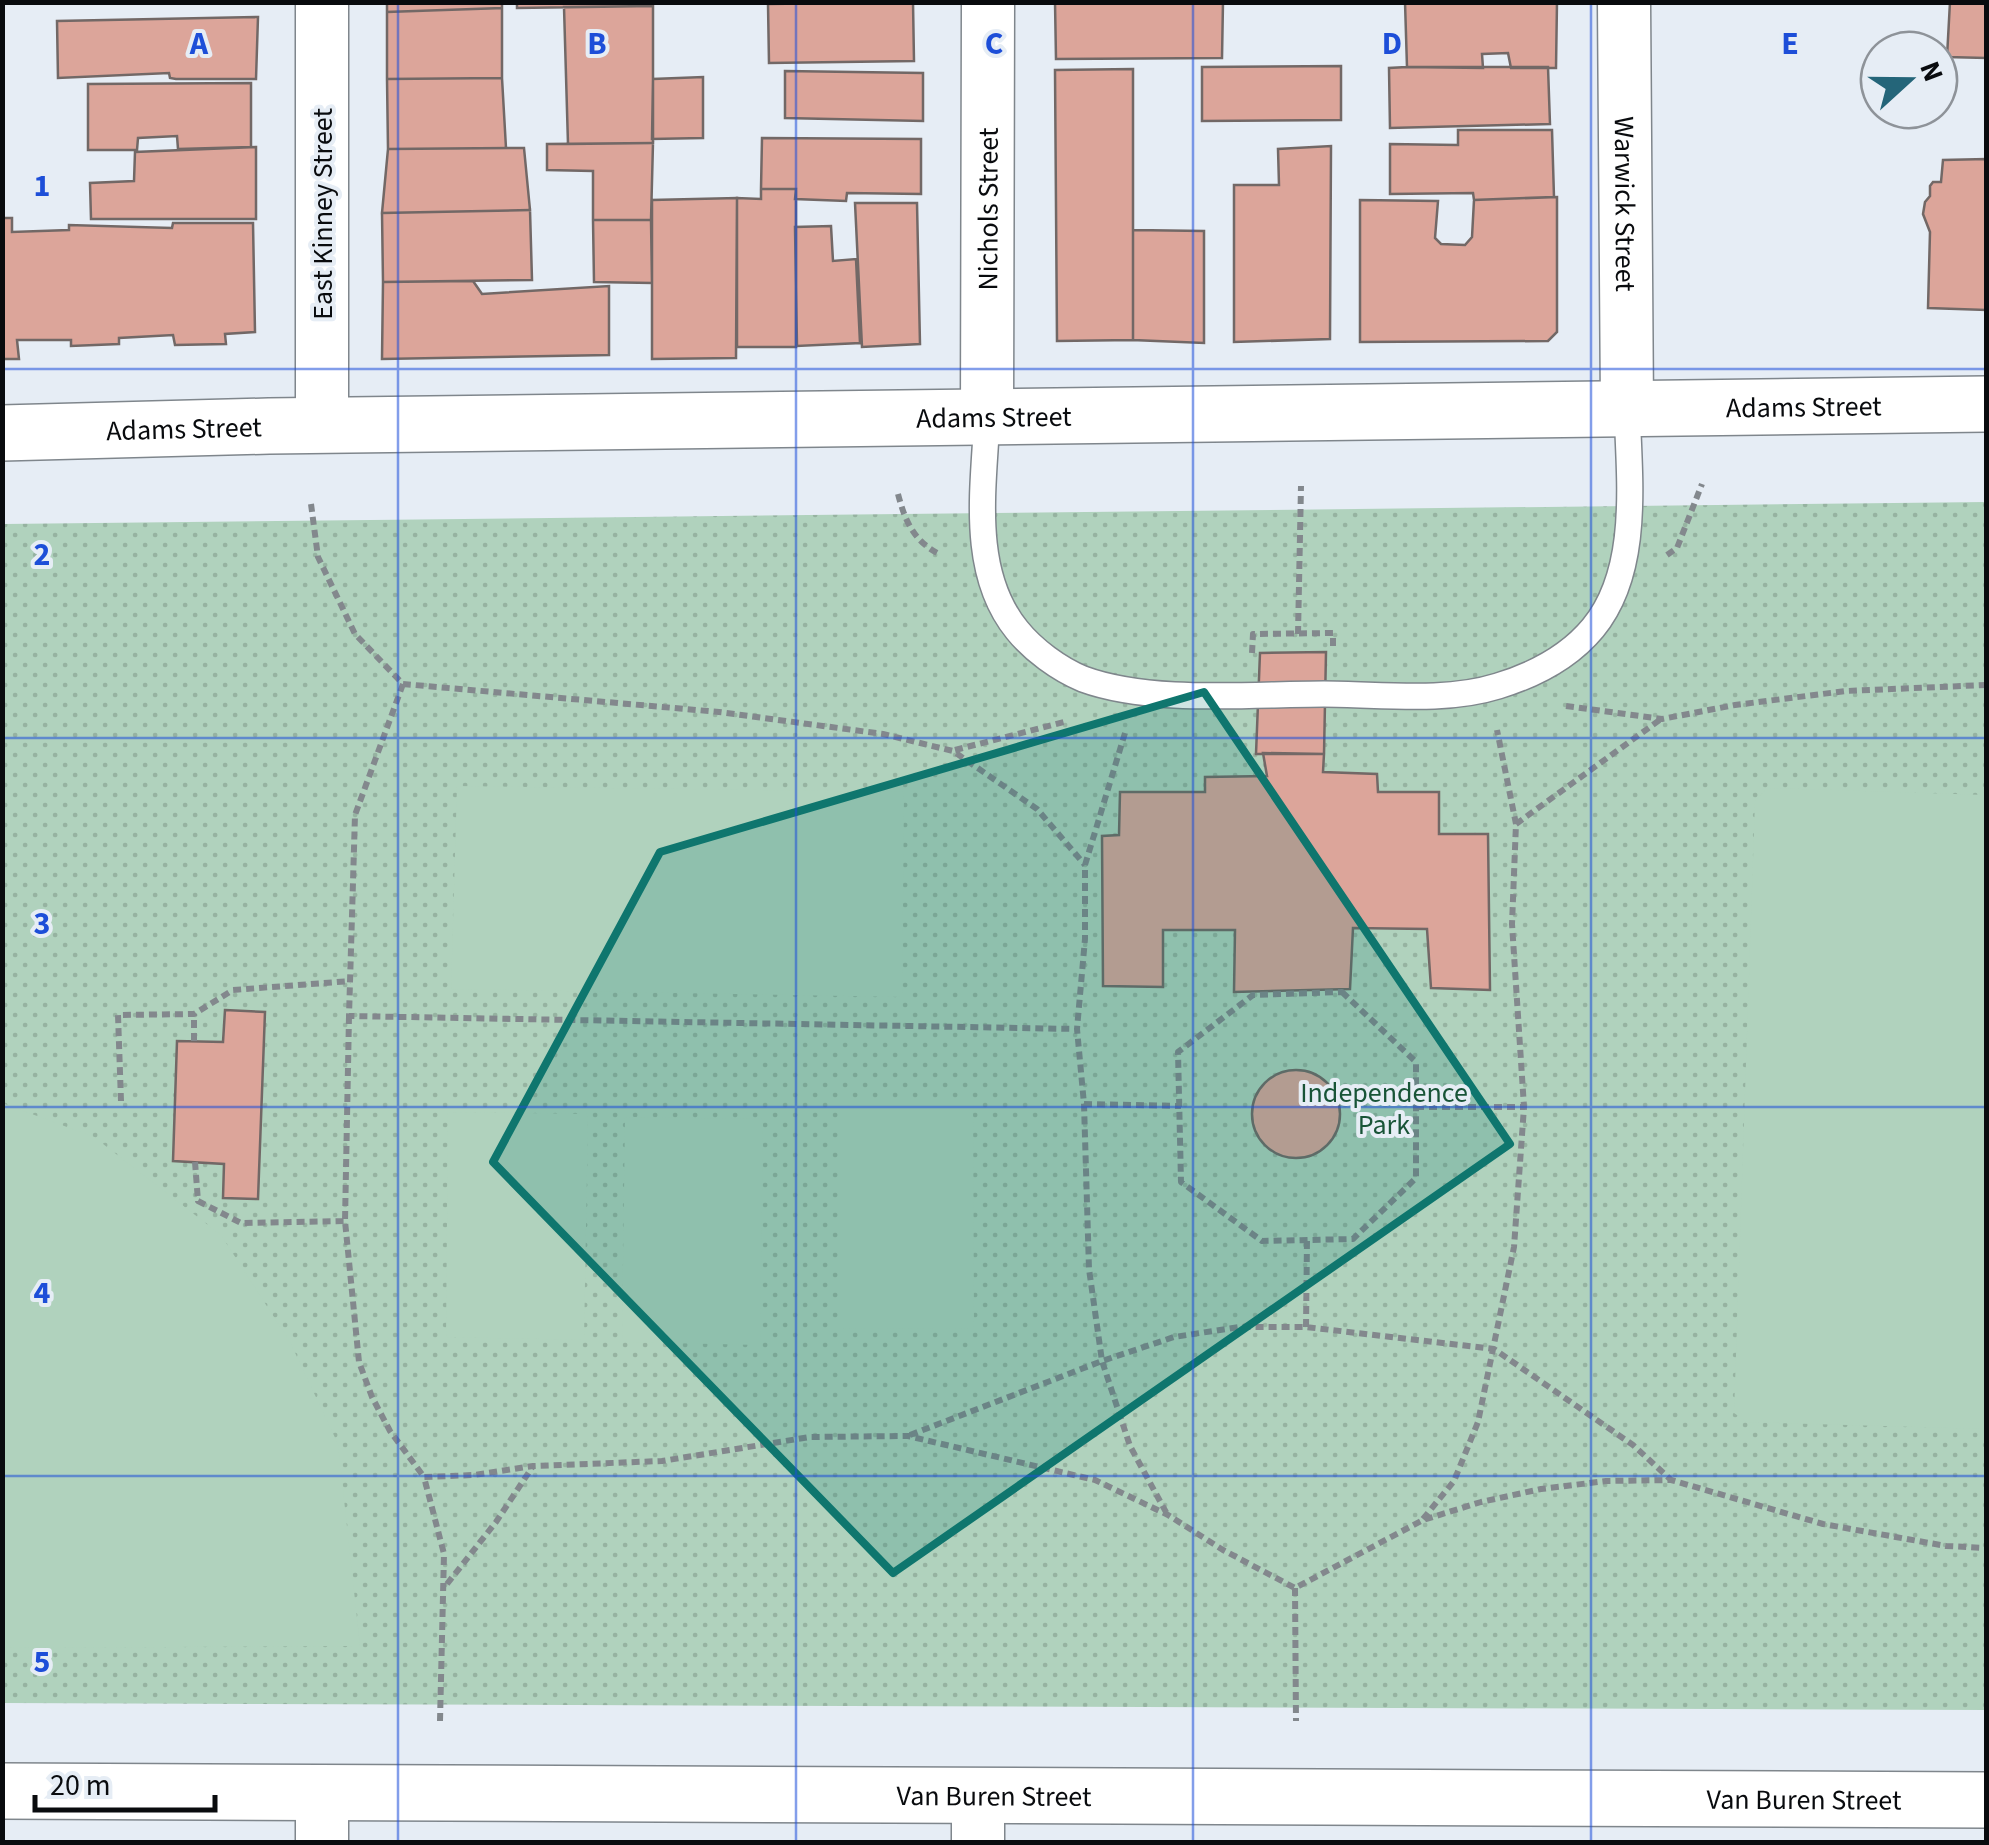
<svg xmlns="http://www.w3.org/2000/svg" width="1989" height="1845" font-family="'Source Sans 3',sans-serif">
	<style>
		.park { fill: url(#park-dots) }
		.pitch { fill: #b0d2bd }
		.building { fill: #dca59a; stroke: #726866; stroke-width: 2.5 }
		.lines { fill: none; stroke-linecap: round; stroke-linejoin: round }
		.lane-casing { stroke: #7f868c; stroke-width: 28 }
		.street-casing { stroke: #7f868c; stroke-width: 55 }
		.secondary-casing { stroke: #7f868c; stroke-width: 58 }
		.path { stroke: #83888d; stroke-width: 6; stroke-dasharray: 8 5; stroke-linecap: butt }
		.lane { stroke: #fff; stroke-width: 25 }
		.street { stroke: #fff; stroke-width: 52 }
		.secondary { stroke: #fff; stroke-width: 55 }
		.marked { fill: #0f766e; fill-opacity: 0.2; stroke: #0f766e; stroke-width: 8; stroke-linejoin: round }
		.grid { fill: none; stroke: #1d4ed8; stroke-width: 2.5; stroke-opacity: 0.55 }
		.labels { text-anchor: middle; stroke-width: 8; stroke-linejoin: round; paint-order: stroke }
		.street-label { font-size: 28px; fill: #090b0e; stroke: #e6edf5 }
		.park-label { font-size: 28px; fill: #185437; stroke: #e6edf5 }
		.grid-label { font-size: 32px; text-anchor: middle; font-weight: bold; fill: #1d4ed8; stroke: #e6edf5; stroke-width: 8; stroke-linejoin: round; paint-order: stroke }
	</style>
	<defs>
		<pattern id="park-dots" width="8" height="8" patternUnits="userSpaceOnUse" patternTransform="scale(2.5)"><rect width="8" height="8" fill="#b0d2bd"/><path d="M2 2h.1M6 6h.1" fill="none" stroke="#96b3a1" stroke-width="1.8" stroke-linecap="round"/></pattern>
	</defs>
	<rect width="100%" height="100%" fill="#e6edf5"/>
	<!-- park -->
	<path class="park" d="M1986,502V1710L3,1703V524Z"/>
	<!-- pitch -->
	<path class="pitch" d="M457,786L904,792L902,997L451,989Z
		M1767,788L1986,795V1429L1747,1422L1734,1413L1755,801Z
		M838,1102H973L974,1329L838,1328Z
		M2,1103L94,1137L221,1235L290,1342L338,1444L360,1646L3,1648Z
		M448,1112L588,1114L584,1340L446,1337Z
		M625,1117L763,1119L760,1345L622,1342Z"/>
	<!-- building -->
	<path class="building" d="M387,2H502V8L387,12Z
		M517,2H653V6L517,8Z
		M913,2L914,61L769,63L768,4Z
		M1055,2H1223L1222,58L1056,59Z
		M1405,2H1557L1556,68H1511L1508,53L1482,54L1483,68L1407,67Z
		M1950,2H1986V58L1947,57Z
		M653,6V143L568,144L564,7Z
		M502,8V78L387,79V12Z
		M258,17L256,79H176L170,78L169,73L58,78L57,21Z
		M1341,66V120L1202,121V67Z
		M1407,67H1548L1550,124L1390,128L1389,68Z
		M1133,69V340L1057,341L1055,70Z
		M785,71L923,73V121L785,118Z
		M703,77V138L652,139L653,79Z
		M502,78L506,148L388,149L387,79Z
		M251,83V147L178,149L177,136L138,138L137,150H88V84Z
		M1458,130H1552L1554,197L1474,200L1473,193L1390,194V144L1458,145Z
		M762,138L921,139V194L847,193L846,201L795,199L796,189H761Z
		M653,143L651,220H593V171L547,170V144Z
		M1331,146L1330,339L1234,342V185H1279L1278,149Z
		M256,147V219H91L90,183L134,181L135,152Z
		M524,148L530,210L382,213L388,149Z
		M1986,159V310L1928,308L1930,232L1923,214L1925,202L1930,196V186L1933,182H1941L1943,160Z
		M761,189H796V347H737V198L761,199Z
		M1557,197V332L1548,341L1360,342V200L1438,201L1435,238L1441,244L1465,245L1472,237L1474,200Z
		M737,198L736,358L652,359V200Z
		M855,203H917L920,344L862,347Z
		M530,210L532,280L383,282L382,213Z
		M2,218H12V232L69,230V225L172,228L173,223H253L255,332L225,334L226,344L175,345L173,335L119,338V344L71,346V340H17L19,359H2Z
		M593,220H651L652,283L594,282Z
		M831,226L833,261L856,259L860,343L797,346L795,227Z
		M1133,230L1204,231V343L1133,340Z
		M473,281L482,294L609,286V355L382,359L383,282Z
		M1326,652L1324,754H1256L1260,653Z
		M1263,753L1324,754L1323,772L1377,774L1378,792H1439V834H1488L1490,990L1431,988L1427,929L1353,928L1350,989L1234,992L1235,930H1163V987L1103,986L1102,836L1119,835L1120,792H1205V777L1267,776Z
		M225,1010L265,1012L258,1199L223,1198L224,1164L173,1161L177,1041L223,1042Z
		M1252 1114a44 44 0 1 1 88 0a44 44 0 1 1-88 0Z"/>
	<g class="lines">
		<defs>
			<path id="lane" d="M987,417C984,486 969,571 1017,630C1033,650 1059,669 1083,679C1151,704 1251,694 1324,694C1380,694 1444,703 1498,686C1534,675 1569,657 1593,628C1641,570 1629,478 1627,408"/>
			<g id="street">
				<path id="s1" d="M1624,2L1627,408"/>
				<path id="s2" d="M987,417L988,2"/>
				<path d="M322,426V2"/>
				<path d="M978,1797V1842"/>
				<path d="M322,1842V1794"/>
			</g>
			<g id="secondary">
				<path id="s3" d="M2,433L269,426L1986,404"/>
				<path id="s4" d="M2,1791L1986,1800"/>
			</g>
		</defs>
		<!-- lane casing -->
		<use href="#lane" class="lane-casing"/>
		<!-- street casing -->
		<use href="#street" class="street-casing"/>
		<!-- secondary casing -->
		<use href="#secondary" class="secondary-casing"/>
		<!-- path -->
		<path class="path" d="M898,494C905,521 914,542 941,555
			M311,504L318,557L355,634L403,684L719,712L883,734L953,751L1037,809L1085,865
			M1667,555L1677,548L1702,484
			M1298,634L1301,486
			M1252,653L1253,634L1333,633V651
			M403,684L355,815L349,1016L1077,1029
			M1566,706L1662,719L1735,705L1846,691L1986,685
			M1125,733L1085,865V939L1077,1029L1084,1104L1089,1269L1102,1361L1130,1446L1167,1514
			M955,750L1068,721
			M1516,824L1661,719
			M1342,992L1416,1062V1178L1353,1239L1262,1241L1181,1182L1178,1052L1253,995Z
			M349,1016L345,1221L359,1362L372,1397L390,1431L424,1477
			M194,1041V1014
			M121,1101L118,1015L194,1014L233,990L350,981
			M1084,1104L1181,1106
			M1416,1107H1524
			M195,1162L198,1201L241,1223L345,1221
			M1306,1327L1307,1240
			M910,1435L1102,1361L1174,1337L1239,1327H1306L1494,1349L1633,1445L1670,1479
			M1423,1519L1454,1481L1478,1422L1514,1247L1524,1107L1512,924L1516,824L1497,730
			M447,1584L496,1522L533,1466
			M1295,1588L1296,1721
			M440,1721L444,1554L424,1477L474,1475L533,1466L662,1461L810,1437L908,1436L1095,1480L1168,1515L1223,1550L1295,1588L1423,1520L1481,1502L1541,1489L1606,1481L1671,1480L1823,1524L1946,1546L1986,1548"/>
		<!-- lane -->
		<use href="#lane" class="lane"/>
		<!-- street -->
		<use href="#street" class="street"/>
		<!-- secondary -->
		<use href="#secondary" class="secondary"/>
	</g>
	<!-- marked area -->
	<path class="marked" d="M1204,692L1510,1144L893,1573L493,1162L660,852Z"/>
	<!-- grid -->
	<path class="grid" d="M398,2V1842M796,2V1842M1193,2V1842M1591,2V1842M2,369H1986M2,738H1986M2,1107H1986M2,1476H1986"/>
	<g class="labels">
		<!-- street labels -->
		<g class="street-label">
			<text dy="10" stroke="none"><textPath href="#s1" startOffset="202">Warwick Street</textPath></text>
			<text dy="10" stroke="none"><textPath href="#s2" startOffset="208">Nichols Street</textPath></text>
			<text transform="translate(322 214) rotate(-90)" y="10">East Kinney Street</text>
			<text dy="10" stroke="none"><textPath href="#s3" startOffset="1802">Adams Street</textPath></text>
			<text dy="10" stroke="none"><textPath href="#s3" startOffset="992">Adams Street</textPath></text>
			<text dy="10" stroke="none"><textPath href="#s3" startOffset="182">Adams Street</textPath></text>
			<text dy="10" stroke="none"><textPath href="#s4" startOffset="992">Van Buren Street</textPath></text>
			<text dy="10" stroke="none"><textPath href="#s4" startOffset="1802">Van Buren Street</textPath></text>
		</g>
		<!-- park labels -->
		<g class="park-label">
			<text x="1384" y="1102">Independence<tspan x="1384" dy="32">Park</tspan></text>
		</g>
	</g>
	<g class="grid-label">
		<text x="199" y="54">A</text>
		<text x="597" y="54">B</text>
		<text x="994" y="54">C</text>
		<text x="1392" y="54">D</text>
		<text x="1790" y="54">E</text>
		<text x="42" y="196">1</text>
		<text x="42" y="565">2</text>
		<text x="42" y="934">3</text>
		<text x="42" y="1303">4</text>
		<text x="42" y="1672">5</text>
	</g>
	<!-- border -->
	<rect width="1989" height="1845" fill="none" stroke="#090b0e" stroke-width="10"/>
	<!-- north arrow -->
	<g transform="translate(1909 80) rotate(69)"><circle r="48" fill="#e6edf5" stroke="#8e9399" stroke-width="2.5"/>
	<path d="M0-8L18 38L0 25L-18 38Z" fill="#246579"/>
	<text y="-15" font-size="28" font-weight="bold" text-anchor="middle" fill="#090b0e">N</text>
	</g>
	<!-- scale -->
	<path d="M35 1795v15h180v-15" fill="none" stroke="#090b0e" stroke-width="5"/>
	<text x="50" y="1795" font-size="30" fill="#090b0e" stroke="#e6edf5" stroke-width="8" paint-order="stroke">20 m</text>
</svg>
